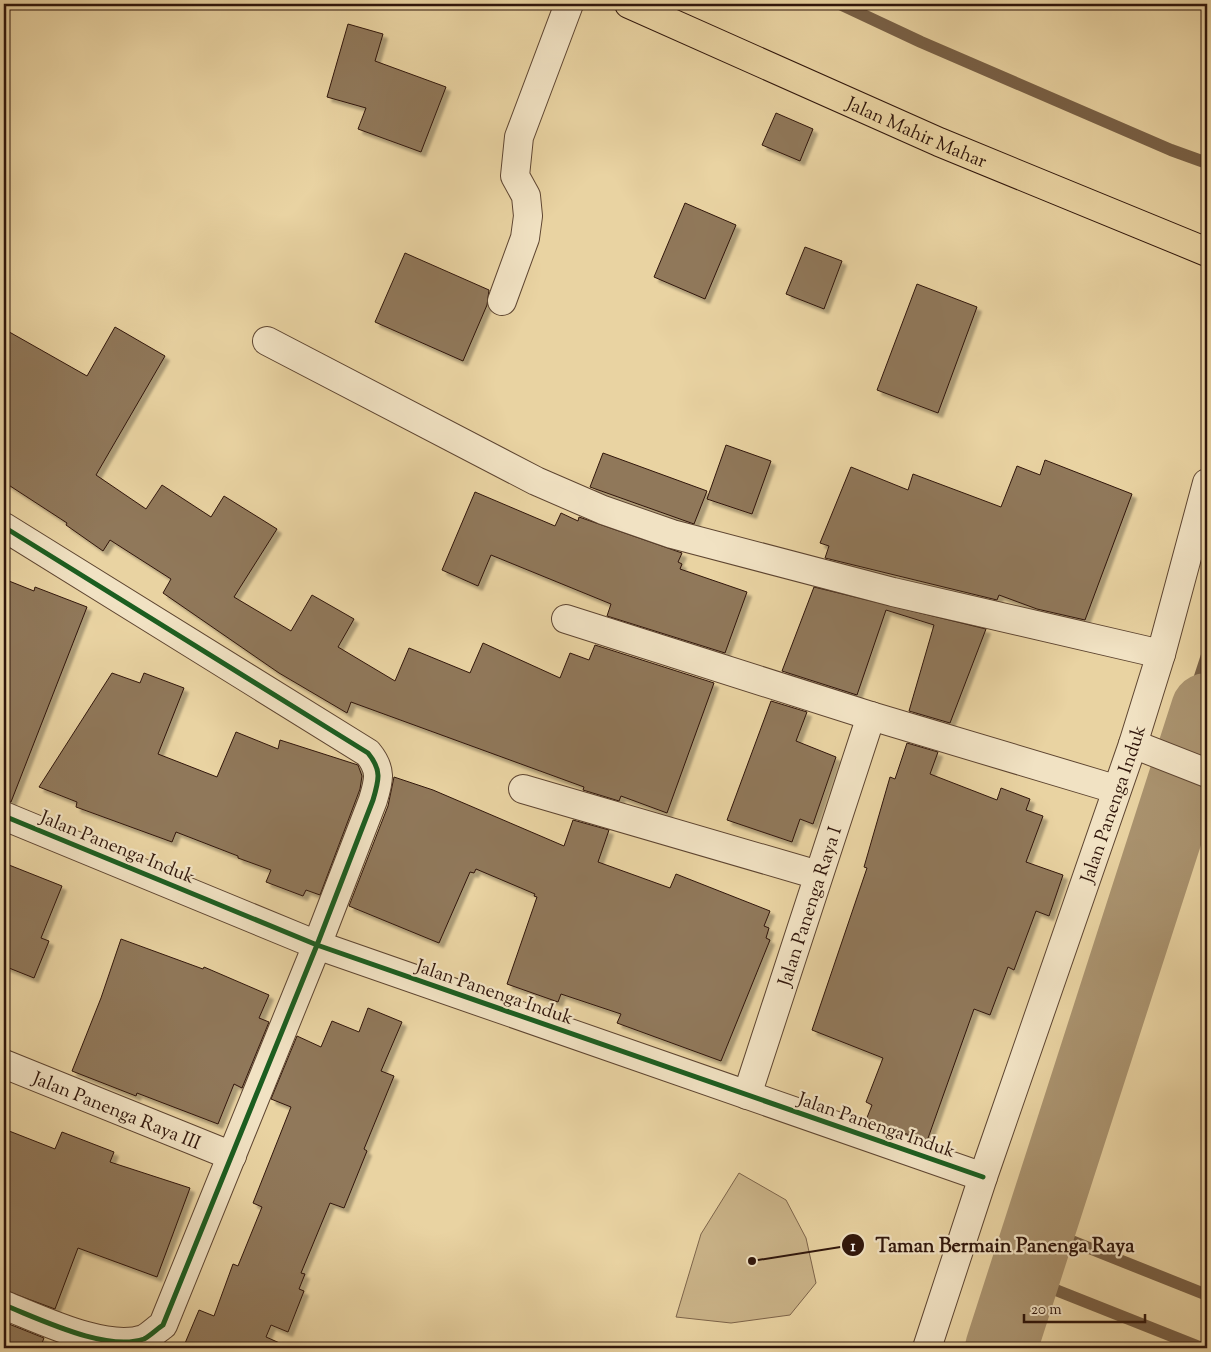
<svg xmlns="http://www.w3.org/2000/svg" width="1211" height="1352" font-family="'Sorts Mill Goudy',serif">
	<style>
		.green { fill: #cab388; stroke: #7d644a }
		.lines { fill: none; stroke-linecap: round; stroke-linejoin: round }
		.stream { stroke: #796147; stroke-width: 12 }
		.river { stroke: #aa936f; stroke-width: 72 }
		.building { fill: #90785a; stroke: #30160b; filter: url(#shadow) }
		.street-casing { stroke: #5e4531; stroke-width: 30 }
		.highway-casing { stroke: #30160b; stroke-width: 30 }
		.street { stroke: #f1e2c3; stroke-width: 28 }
		.highway { stroke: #e9d3a2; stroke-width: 28 }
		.cycleway-casing { stroke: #f1e2c3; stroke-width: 8 }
		.cycleway { stroke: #1b5e20; stroke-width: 5 }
		.labels { text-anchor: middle; stroke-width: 4.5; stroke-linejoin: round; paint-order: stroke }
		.street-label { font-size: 19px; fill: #30160b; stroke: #f1e2c3 }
		.leader { fill: none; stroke: #30160b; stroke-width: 2 }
		.callout-dot { fill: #30160b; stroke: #f1e2c3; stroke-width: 2 }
		.mark-label { font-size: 15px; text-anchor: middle; font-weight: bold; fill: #fff }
		.callout-label { font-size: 20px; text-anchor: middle; font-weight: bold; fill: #30160b; stroke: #f1e2c3; stroke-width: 4.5; stroke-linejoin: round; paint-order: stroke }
	</style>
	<defs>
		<filter id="shadow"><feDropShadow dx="4.5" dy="4.5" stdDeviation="1" flood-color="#0004"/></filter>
	</defs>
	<rect width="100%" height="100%" fill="#e9d3a2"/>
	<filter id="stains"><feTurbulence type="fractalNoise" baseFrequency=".004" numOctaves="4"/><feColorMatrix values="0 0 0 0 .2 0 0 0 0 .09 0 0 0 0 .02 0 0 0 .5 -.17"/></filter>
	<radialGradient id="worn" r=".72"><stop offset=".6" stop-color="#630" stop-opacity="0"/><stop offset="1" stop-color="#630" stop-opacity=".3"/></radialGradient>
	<!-- green -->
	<path class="green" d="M739,1173L786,1200L806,1238L816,1283L790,1315L731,1323L676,1317L701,1234Z"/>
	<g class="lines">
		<!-- stream -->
		<path class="stream" d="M840,4L921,42L1171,150L1207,163
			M1039,1228L1207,1295
			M1023,1277L1202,1348
			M990,1348L1060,1106L1207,655"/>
		<!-- river -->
		<path class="river" d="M1001,1348L1207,709"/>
	</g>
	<!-- building -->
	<path class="building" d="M348,24L383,34L375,61L446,87L421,152L358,129L366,108L327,97Z
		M776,113L813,129L800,161L762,145Z
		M685,203L736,225L705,299L654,277Z
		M805,247L842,261L824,309L786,294Z
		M405,253L489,290L487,305L463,361L375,322Z
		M917,284L977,307L938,413L877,390Z
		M115,327L165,356L96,475L146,509L162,485L211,517L224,496L277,529L234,597L291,631L312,595L354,619L338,647L395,681L409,648L470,673L483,643L560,678L570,653L589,660L595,645L714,683L667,813L621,796L619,801L583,790L584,787L351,702L347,713L279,673L163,593L171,579L110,540L103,551L66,525L67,523L4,482V329L87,376Z
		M726,445L771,461L752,514L707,499Z
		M603,453L707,491L694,524L590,487Z
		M1045,460L1132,494L1085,620L1037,609L999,595L997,600L825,558L829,546L820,543L851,467L908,490L913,474L1001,507L1017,466L1040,475Z
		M475,492L555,526L561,513L578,521L579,517L682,553L678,562L682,564L680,569L747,592L725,653L607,616L611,604L491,555L478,586L442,570Z
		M4,579L34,591L35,587L87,607L11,802L4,801Z
		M814,587L986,629L950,723L909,711L934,625L886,610L857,695L782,671Z
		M112,673L140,683L144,673L184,688L158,754L217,777L236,732L278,749L280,740L358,765L362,776L360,789L320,895L306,890L303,896L266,882L271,870L238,858V856L176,832L172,842L76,807L77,802L39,787Z
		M771,701L807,712L796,741L836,757L813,824L800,819L792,842L727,820Z
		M907,743L938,752L930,774L997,800L1001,788L1030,799L1026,810L1043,816L1026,862L1063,875L1049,916L1036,911L1014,970L1008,967L990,1015L974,1009L927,1141L866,1120L872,1105L866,1102L883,1058L812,1030L867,868L864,867L890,777L895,779Z
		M394,777L433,790L564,846L573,820L609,830L598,862L670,888L676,874L770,911L764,926L769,928L766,938L770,940L721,1061L617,1023L621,1014L561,994L558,1002L507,984L537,897L534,896L535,894L476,869L474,873L470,872L439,943L349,906L388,806Z
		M4,863L62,886L41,938L49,941L34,978L4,966Z
		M121,939L203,969L204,967L269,995L259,1018L269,1022L242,1088L234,1084L218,1124L137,1093L136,1096L72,1071L101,998Z
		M368,1008L402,1022L381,1071L394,1076L364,1149L367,1151L344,1208L330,1203L301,1273L305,1274L299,1289L304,1291L288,1332L271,1325L266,1337L291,1348H183L199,1310L214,1316L233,1264L238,1266L262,1207L253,1203L291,1107L271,1099L297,1036L321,1047L332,1021L359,1032Z
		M4,1129L55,1149L62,1132L114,1152L110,1162L190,1188L157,1277L78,1248L55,1309L4,1290Z
		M4,1322L44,1338L40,1348H4Z"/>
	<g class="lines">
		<defs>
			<g id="street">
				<path d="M502,301L525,238L528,216L526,196L515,176L519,137L569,4"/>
				<path d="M267,341L536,481L603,510L672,534L893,592L1161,654"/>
				<path d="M4,527L368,753C382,770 379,780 373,800L317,945L163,1325C157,1329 150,1336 144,1339C106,1352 40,1319 4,1305"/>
				<path d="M566,619L871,716L1115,789"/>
				<path d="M1133,744L1207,773"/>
				<path d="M523,789L818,875"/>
				<path d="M4,816L317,945L983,1177"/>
				<path id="s1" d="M4,1064L232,1156"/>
				<path id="s2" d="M747,1095L871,716"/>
				<path id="s3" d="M927,1348L983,1177L1133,744L1161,654L1207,483"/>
			</g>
			<g id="highway">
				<path id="s4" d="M629,4L939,142L1207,252"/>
			</g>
		</defs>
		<!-- street casing -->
		<use href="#street" class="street-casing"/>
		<!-- highway casing -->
		<use href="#highway" class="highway-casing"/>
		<!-- street -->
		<use href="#street" class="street"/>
		<!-- highway -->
		<use href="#highway" class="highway"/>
		<defs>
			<path id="cycleway" d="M4,527L368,753C382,770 379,780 373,800L317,945L163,1325C157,1329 150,1336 144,1339C106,1352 40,1319 4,1305
				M4,816L317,945L983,1177"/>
		</defs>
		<!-- cycleway casing -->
		<use href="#cycleway" class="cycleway-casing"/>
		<!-- cycleway -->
		<use href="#cycleway" class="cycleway"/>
	</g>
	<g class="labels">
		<!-- street labels -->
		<g class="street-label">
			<text dy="7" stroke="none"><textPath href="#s4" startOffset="315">Jalan Mahir Mahar</textPath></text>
			<text dy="7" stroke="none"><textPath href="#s3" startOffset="575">Jalan Panenga Induk</textPath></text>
			<text transform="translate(118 846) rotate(22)" y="7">Jalan Panenga Induk</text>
			<text dy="7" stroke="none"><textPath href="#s2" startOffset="199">Jalan Panenga Raya I</textPath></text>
			<text transform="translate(495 991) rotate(19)" y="7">Jalan Panenga Induk</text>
			<text dy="7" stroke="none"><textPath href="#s1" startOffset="122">Jalan Panenga Raya III</textPath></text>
			<text transform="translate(877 1124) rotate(19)" y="7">Jalan Panenga Induk</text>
		</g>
	</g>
	<!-- callouts -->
	<path class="leader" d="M752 1261L853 1245"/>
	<g class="callout-dot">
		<circle cx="752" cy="1261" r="5"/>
		<circle cx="853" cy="1245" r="12"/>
	</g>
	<g class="mark-label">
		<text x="853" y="1251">1</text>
	</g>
	<g class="callout-label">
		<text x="1005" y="1252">Taman Bermain Panenga Raya</text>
	</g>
	<!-- margin -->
	<rect width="1211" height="1352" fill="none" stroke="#e9d3a2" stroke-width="20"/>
	<rect x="5" y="5" width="1201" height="1342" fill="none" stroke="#30160b" stroke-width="2.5"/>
	<rect x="10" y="10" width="1191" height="1332" fill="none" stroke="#30160b"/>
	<!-- scale -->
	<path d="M1024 1314v8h121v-8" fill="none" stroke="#30160b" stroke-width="2.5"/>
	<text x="1031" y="1314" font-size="15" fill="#30160b" stroke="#f1e2c3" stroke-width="4" paint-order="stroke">20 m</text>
	<rect width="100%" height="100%" filter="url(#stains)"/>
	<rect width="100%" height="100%" fill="url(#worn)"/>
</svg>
